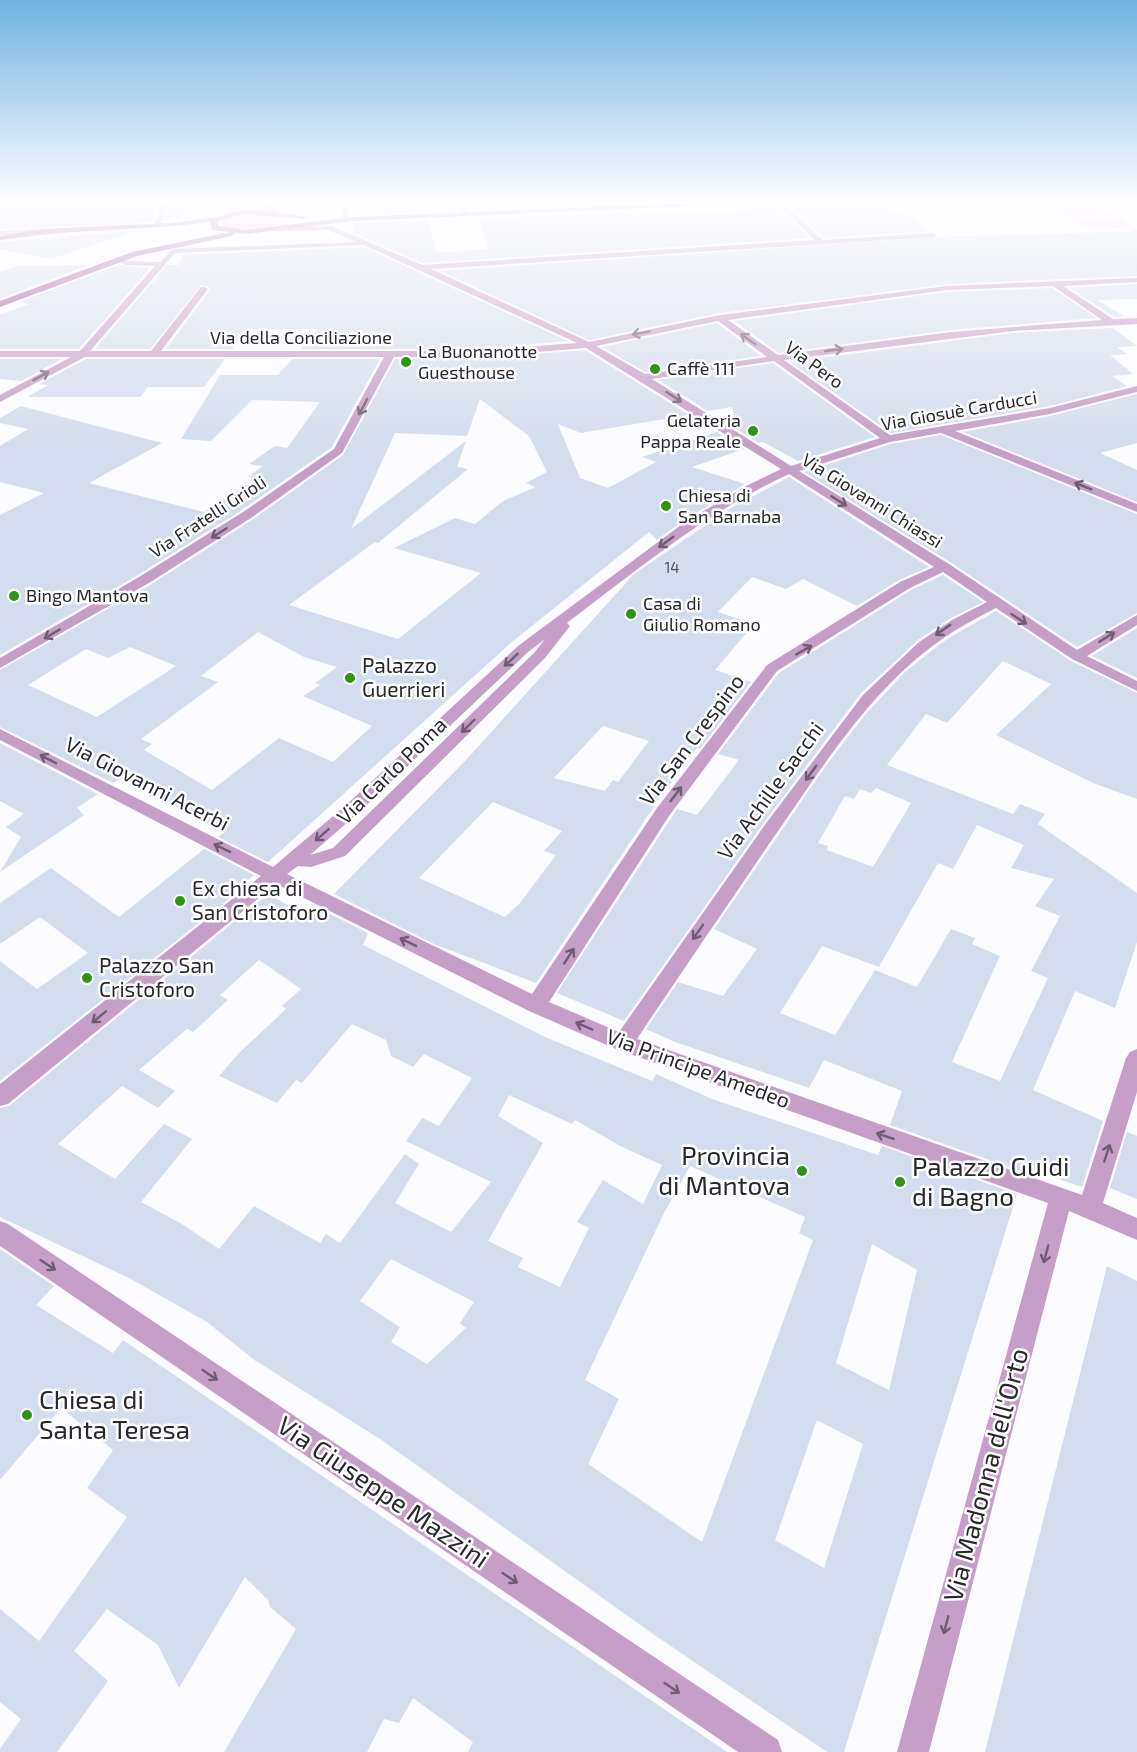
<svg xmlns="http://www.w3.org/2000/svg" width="1137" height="1752" font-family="'Exo 2',sans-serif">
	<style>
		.green { fill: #fecadd }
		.building { fill: #d4dded; fill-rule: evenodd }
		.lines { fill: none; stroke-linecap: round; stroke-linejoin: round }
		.minor { fill: #c59fc8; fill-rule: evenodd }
		.major { fill: #944f9a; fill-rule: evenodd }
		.oneway { stroke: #6f5d73 }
		.poi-dot { fill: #2f9315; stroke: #fff; stroke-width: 2 }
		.labels { text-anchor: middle; stroke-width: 5; stroke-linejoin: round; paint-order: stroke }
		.far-number-label { font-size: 15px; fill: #53545d }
		.far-street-label { font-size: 18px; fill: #28272d; stroke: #fff }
		.far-poi-label { font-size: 18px; fill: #28272d; stroke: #fff; text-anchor: start }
		.poi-label { font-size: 21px; fill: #28272d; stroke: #fff; text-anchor: start }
		.street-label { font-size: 21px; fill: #28272d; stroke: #fff }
		.near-poi-label { font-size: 26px; fill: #28272d; stroke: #fff; text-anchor: start }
		.near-street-label { font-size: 26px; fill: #28272d; stroke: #fff }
	</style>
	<rect width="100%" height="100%" fill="#fcfbff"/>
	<!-- green -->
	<path class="green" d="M1086,207L1111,212L1120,218L1104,217L1070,219L1057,209Z
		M250,213L275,215L280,221C268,232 232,235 220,223L226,218Z
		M1121,219L1137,230V233C1116,223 1089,233 1072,220Z"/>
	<!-- building -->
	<path class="building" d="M66,201H160L153,222L0,229V204Z
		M172,201H214L215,206L164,221Z
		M359,201H425L427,212L355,215V207L359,206Z
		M518,201H595L597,205L476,210L474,203Z
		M884,204L898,214H906L929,231L824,238L790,207Z
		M777,208L810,238L422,263L354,233V223L429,220L436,253L488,249L478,218Z
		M139,230L51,259L0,249V242Z
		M1137,231V276L947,284L720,313L589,340L440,271L937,237Z
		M364,247L568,341L474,349H301L318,329H246L232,349H166L210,290L209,287L201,285L150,349H95L167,265H179L183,255Z
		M89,265L1,298H0V272L18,266Z
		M118,265L150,268L79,349H0V315L29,304L19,302Z
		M1137,284V299L1097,300L1124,316L1114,317L1070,288Z
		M1052,288L1096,318L951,330L779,353L734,321L947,292Z
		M717,323L761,356L645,372L602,347Z
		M1113,328L1137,346L1117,347L1127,354L1110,355L1133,374L1112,376L1127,386L1050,406L891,433L790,362L1013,333Z
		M585,350L689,415L581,433L558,424L580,478L608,488L656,462L642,457L717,432L744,449L692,467L745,484L684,520L657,540L649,532L512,642L268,862L218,837L224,832L122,778L113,783L0,727V670L150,585L252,520L343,455L395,359H474ZM480,399L529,436L547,472L526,483L536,487L503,501L475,524L455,518L394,548L481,573L398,639L289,605L375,542L378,543L468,469L457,467L466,441L351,529L395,433L467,436ZM258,632L304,657L337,667L315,683L320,685L303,696L372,726L333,762L279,738L212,790L144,750L152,744L141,739L218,682L201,676ZM130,647L176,666L97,717L28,685L86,649L108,658Z
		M0,359H62L21,381L0,379Z
		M86,359H225L204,387H148L140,397H27L48,385L39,384Z
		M292,359H380L332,447L242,510L138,575L0,655V515L44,493L0,482V446L28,429L0,423V418L21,406L162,443L89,483L204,512L256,479L248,477L263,466L249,464L275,446L287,448L320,402L252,400L211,441L181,439L220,375H278Z
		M773,363L875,437L798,461L763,442L759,443L733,427L737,426L732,407L708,411L658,380Z
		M1137,394V443L1100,453L1137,470V502L963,432L1050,416Z
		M941,435L1137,514V613L1077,647L950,562L804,472L891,444Z
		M789,477L929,567L899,580L857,606L803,579L786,589L752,577L718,612L754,624L715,670L751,682L700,749L697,748L657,802L536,983L434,944L334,894L466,760L634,574L731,508ZM603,726L649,741L618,782L613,780L605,791L554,778ZM493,802L562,831L544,851L556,855L520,903L505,917L419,878Z
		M943,575L983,602L951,618L918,640L861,693L765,821L624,1021L557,993L677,809L697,815L739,760L718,754L779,673L911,590Z
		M996,611L1071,661L1137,693V799L1093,783L996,735L1051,684L1003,661L947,723L926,714L887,765L1013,814L1020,804L1045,814L1038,824L1137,893V942L1115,1008L1075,991L1033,1090L1103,1121L1082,1187L1026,1168L1024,1172L890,1125L902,1091L824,1060L809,1088L675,1042L646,1029L678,982L723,996L757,949L714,929L825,767L864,716L907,670L947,639ZM876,788L911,803L873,867L827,850L828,846L818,843L845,796L854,799L860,789L871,793ZM977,825L1024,845L1011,868L1054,879L1035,906L1060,916L1031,971L1048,978L1000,1081L952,1062L1000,956L972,944L975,938L951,929L917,987L875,970L835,1035L780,1013L822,946L879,967L938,863L953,869Z
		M1137,628V678L1092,656Z
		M0,743L98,794L77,808L84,815L0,872L21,837L6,827L24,814L0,801Z
		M204,849L254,875L247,881L249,883L0,1081V961L37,989L88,953L40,917L0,944V903L51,868L119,917Z
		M268,894L310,918L320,909L368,933L363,945L545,1037L652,1081L656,1074L712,1099L878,1155L882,1146L1017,1194L844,1752H827L653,1634L380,1439L253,1359L207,1322L129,1278L0,1217V1108L9,1106ZM259,960L301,989L282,1006L286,1009L239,1053L219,1076L277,1103L296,1080L302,1083L352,1024L386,1040L391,1056L413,1067L424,1054L472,1078L439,1126L422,1118L406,1141L491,1182L451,1232L395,1203L419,1164L405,1154L340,1243L326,1234L320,1243L254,1206L219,1249L182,1224L141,1202L192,1139L164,1124L115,1179L58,1144L122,1086L158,1108L175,1091L139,1070L187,1029L193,1032L228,1000L220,995ZM509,1095L572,1124L575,1120L622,1147L662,1165L643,1204L603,1180L577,1222L589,1228L560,1287L518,1267L523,1258L488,1241L543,1143L498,1116ZM690,1166L805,1217L799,1233L813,1240L702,1542L588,1464L619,1399L585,1380L664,1213ZM872,1244L917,1270L889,1390L836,1363ZM391,1259L474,1302L460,1323L466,1328L427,1364L391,1342L400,1327L360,1301ZM817,1420L863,1444L824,1568L775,1540Z
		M1127,1132L1137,1136V1199L1110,1188Z
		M0,1249L54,1286L36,1305L113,1353L123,1340L727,1752H468L473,1742L413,1698L399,1723L384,1719L367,1752H224L296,1629L270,1607L268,1600L245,1577L179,1688L158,1645L107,1609L74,1651L108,1681L57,1752H0V1749L21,1719L0,1702V1609L39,1641L127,1517L87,1488L113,1450L61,1408L0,1480Z
		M1107,1266L1137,1281V1752H985Z"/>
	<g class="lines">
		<!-- minor -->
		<path class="minor" d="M163,201H170L160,226L153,228Z
			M244,201H252L227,217H223V215Z
			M258,201H266L282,214L276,215Z
			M341,201H347L349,221L342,219Z
			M460,201H466L467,216L461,215Z
			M780,201L823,240L933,233L937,235L933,237L431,269L589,342L720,315L947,286L1137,278V282L1063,286L1113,319L1137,318V324L1013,331L784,360L890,435L1050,408L1137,386V392L1050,414L955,431L1137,504V512L941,433L890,442L799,471L949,564L1077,650L1137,615V625L1087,656L1137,681V691L1072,659L996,608C973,620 950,632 930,648C863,699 817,776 769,844C725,909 680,974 637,1039L1082,1195L1126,1058L1130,1052L1137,1049V1092L1103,1203L1137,1218V1240L1069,1211L929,1752H897L1048,1203L616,1049L529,1011L276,884L8,1104L0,1106V1084L261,876L0,740V729L273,867L345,806L518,646L685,522L746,486L781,469L586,348L474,357H394L342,453L251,518L149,583L0,668V658L139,577L243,512L334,449L384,357H85L0,402V395L71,357H0V351H80L155,266L126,265L117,261L121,256H127V261L160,262L173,249L356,242L328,230L270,231L273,227L332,226L422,265L815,240L775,203ZM364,245L577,343L474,351H161L208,289L204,287H201L151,351H90L175,253ZM1053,286L1102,320L951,332L778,355L728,320L947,290ZM718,321L767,357L645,374L596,346ZM774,361L880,438L791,466L652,379ZM789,474L934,567L900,582L767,665L657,808L532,994L287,874L298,866L311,867L345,856L545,658L570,626L567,623C638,569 707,512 789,474ZM943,572L987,602L952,620L919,642L863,695L767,822L619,1032L549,1002L669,816L777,671L910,588ZM545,639L535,652L333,848L310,855L357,814L528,652Z
			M46,229L43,233L0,235V231Z
			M0,1221L8,1224L778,1740L782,1752H738L0,1246Z"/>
		<!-- major -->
		<path class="major" d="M739,201H805L353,221L246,234L235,233L232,236L137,256L0,307V301L132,252L230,232L213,230L209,222C140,231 69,229 0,240V236L43,229L172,223L217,217L243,210H264L308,217L304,219L243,214L220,221L217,223L219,226L246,230L353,217Z
			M893,201H921L918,203Z"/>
	</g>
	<!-- one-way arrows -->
	<defs><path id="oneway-shaft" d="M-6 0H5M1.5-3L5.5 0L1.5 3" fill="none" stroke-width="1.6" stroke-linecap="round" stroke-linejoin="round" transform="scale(1.5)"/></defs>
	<g class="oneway">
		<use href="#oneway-shaft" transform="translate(641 333) rotate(170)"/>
		<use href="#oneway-shaft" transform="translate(748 339) rotate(-145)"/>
		<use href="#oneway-shaft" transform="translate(834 350) rotate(-8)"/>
		<use href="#oneway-shaft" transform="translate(41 376) rotate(-29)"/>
		<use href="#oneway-shaft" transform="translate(674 397) rotate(33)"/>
		<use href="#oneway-shaft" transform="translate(363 407) rotate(118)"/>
		<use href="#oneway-shaft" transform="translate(1083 486) rotate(-158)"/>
		<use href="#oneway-shaft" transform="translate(839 501) rotate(32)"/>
		<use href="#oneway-shaft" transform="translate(219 533) rotate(148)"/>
		<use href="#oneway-shaft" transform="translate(666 542) rotate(144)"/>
		<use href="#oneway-shaft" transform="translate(1019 619) rotate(33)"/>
		<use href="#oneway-shaft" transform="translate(943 630) rotate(145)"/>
		<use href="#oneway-shaft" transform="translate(52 634) rotate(150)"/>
		<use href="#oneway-shaft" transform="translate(1107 637) rotate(-32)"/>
		<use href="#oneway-shaft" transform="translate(804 650) rotate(-30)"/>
		<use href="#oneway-shaft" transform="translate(511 660) rotate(137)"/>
		<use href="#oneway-shaft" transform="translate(468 726) rotate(136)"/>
		<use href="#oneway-shaft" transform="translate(48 759) rotate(-153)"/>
		<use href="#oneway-shaft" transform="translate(811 773) rotate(126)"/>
		<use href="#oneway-shaft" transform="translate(676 794) rotate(-53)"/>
		<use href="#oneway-shaft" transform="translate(322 835) rotate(139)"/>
		<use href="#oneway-shaft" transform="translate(222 848) rotate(-154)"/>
		<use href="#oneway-shaft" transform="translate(698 932) rotate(125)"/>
		<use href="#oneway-shaft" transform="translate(408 942) rotate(-154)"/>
		<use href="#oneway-shaft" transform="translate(569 956) rotate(-57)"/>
		<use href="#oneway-shaft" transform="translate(99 1017) rotate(141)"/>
		<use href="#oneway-shaft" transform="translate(584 1026) rotate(-156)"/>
		<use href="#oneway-shaft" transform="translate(885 1136) rotate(-161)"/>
		<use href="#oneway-shaft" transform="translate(1107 1153) rotate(-72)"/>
		<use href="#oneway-shaft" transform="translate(1046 1254) rotate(105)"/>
		<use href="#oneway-shaft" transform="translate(48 1265) rotate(34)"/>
		<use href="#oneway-shaft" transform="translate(210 1375) rotate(34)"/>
		<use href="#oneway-shaft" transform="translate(510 1578) rotate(34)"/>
		<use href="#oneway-shaft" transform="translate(946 1625) rotate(105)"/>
		<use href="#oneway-shaft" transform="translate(672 1688) rotate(34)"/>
	</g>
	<!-- sky -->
	<linearGradient id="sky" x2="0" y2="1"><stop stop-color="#70b2e1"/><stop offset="0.45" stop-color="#fefdff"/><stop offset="1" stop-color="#fefdff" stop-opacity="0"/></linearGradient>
	<rect width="1137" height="447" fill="url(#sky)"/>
	<!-- markers -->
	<g class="poi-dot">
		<circle cx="406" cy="362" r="6"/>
		<circle cx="655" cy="369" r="6"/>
		<circle cx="753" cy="431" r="6"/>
		<circle cx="666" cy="506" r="6"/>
		<circle cx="14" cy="596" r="6"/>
		<circle cx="631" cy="614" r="6"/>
		<circle cx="350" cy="678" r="6"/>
		<circle cx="180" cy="901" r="6"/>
		<circle cx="87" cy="978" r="6"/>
		<circle cx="802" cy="1171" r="6"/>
		<circle cx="900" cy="1182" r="6"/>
		<circle cx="27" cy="1415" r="6"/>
	</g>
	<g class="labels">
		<!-- far-number labels -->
		<g class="far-number-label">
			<text x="672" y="573">14</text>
		</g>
		<!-- far-street labels -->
		<g class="far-street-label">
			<text x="301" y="344">Via della Conciliazione</text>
			<text transform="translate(814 365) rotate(36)" y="6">Via Pero</text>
			<text transform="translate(959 411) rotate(-10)" y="6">Via Giosuè Carducci</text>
			<text transform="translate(872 501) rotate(32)" y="6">Via Giovanni Chiassi</text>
			<text transform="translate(208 517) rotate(-33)" y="6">Via Fratelli Grioli</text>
		</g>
		<!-- far-poi labels -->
		<g class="far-poi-label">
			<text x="418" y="358">La Buonanotte<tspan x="418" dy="21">Guesthouse</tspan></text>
			<text x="667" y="375">Caffè 111</text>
			<text x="741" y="427" text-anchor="end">Gelateria<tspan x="741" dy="21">Pappa Reale</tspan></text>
			<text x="678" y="502">Chiesa di<tspan x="678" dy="21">San Barnaba</tspan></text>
			<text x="26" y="602">Bingo Mantova</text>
			<text x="643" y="610">Casa di<tspan x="643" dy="21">Giulio Romano</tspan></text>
		</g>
		<!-- poi labels -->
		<g class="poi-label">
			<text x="362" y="673">Palazzo<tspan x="362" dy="24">Guerrieri</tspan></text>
			<text x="192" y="896">Ex chiesa di<tspan x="192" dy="24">San Cristoforo</tspan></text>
			<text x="99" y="973">Palazzo San<tspan x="99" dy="24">Cristoforo</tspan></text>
		</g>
		<!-- street labels -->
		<g class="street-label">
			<text transform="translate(692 740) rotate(-53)" y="7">Via San Crespino</text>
			<text transform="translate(392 771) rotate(-44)" y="7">Via Carlo Poma</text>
			<text transform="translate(147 784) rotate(27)" y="7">Via Giovanni Acerbi</text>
			<text transform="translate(771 791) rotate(-54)" y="7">Via Achille Sacchi</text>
			<text transform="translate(698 1069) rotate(20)" y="7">Via Principe Amedeo</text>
		</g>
		<!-- near-poi labels -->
		<g class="near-poi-label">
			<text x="790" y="1165" text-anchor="end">Provincia<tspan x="790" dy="30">di Mantova</tspan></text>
			<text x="912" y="1176">Palazzo Guidi<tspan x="912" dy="30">di Bagno</tspan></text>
			<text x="39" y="1409">Chiesa di<tspan x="39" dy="30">Santa Teresa</tspan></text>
		</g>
		<!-- near-street labels -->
		<g class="near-street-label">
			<text transform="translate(986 1475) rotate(-75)" y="9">Via Madonna dell'Orto</text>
			<text transform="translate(383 1492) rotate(34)" y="9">Via Giuseppe Mazzini</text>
		</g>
	</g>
</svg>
